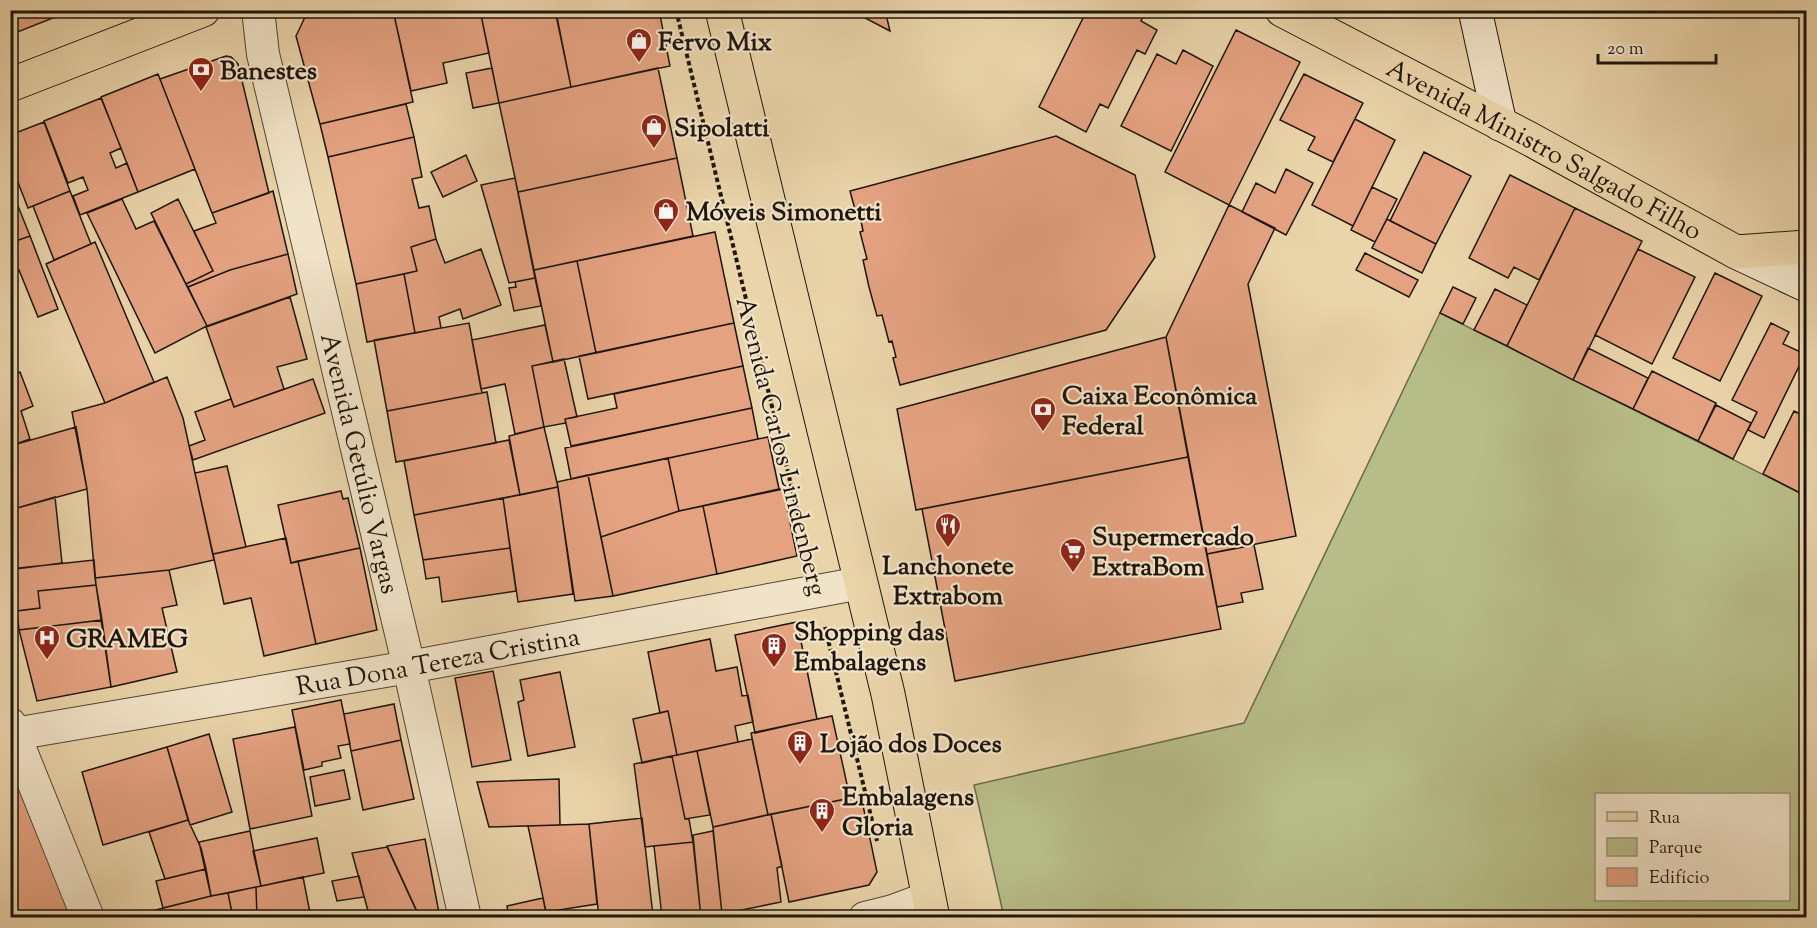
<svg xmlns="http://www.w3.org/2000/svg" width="1817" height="928" font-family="'Sorts Mill Goudy',serif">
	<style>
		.green { fill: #b7bd88; stroke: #6a694a; stroke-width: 1.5; fill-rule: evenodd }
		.building { fill: #e4a281; stroke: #1e150b; stroke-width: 1.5 }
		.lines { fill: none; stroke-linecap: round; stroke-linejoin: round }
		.minor-casing { stroke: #514533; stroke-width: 34 }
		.secondary-casing { stroke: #1e150b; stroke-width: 35 }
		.primary-casing { stroke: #1e150b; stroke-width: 35 }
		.path { stroke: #1e150b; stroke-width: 4; stroke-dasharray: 4.5 3; stroke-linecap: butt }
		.minor { stroke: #f1e3c8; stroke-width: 32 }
		.secondary { stroke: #f1e3c8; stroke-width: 33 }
		.primary { stroke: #ead4aa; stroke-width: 33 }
		.labels { text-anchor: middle; stroke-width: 4.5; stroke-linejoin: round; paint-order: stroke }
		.poi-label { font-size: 26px; font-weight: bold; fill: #1e150b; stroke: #f1e3c8; text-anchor: start }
		.street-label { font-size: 26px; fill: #1e150b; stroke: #f1e3c8 }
	</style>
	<rect width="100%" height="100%" fill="#ead4aa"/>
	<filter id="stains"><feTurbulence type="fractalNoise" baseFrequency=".00333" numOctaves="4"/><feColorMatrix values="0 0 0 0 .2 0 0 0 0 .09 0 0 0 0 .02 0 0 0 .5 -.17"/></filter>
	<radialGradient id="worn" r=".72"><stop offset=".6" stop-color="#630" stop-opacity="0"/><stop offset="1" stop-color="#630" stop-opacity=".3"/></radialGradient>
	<!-- green -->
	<path class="green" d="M1440,313L1806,496V917H1004L974,785L1244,723ZM1596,794H1788V900H1596Z"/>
	<!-- building -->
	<path class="building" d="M10,10H73L10,35Z
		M318,10H393L413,102L320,124L296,36L306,15Z
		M393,10H480L489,53L443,63L447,83L411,91Z
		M480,10H555L571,87L499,103Z
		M563,10H659L670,66L571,87L556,12Z
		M850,10H885L890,31Z
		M1087,10H1147L1141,21L1157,30L1145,54L1137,50L1108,108L1100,104L1086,132L1039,107Z
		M1236,30L1300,62L1229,205L1165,172Z
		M1183,50L1213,66L1171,151L1121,126L1157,54L1176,64Z
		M226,56L231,57L238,64L269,193L212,213L160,79Z
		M492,68L499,103L473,108L466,73Z
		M658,68L677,158L518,192L499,103Z
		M158,74L195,169L138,192L101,97Z
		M1304,74L1363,103L1333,162L1308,150L1315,137L1280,120Z
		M101,98L121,148L110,153L116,168L127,163L138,192L80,215L73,196L88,190L83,177L68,183L44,121Z
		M406,104L414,137L328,157L320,124Z
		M1355,119L1395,140L1353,226L1312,205Z
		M44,122L70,191L28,208L10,162V135Z
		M1056,136L1135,175L1155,257L1106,330L900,385L893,358L896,357L892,341L889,342L882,315L877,316L869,287L863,260L867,259L860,232L863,231L860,216L857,217L850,191Z
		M414,137L422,177L412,179L419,208L429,206L436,239L411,247L417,271L356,284L328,157Z
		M1424,152L1471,176L1436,244L1390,221Z
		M466,155L477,181L443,197L431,172Z
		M677,158L693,236L534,270L518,192Z
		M1286,169L1313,183L1286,235L1242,212L1256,183L1275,193Z
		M1510,175L1575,208L1539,280L1514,267L1508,278L1469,258Z
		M515,178L535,278L509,283L481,185Z
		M10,186L30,236L10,243Z
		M1372,187L1397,199L1375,242L1351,230Z
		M70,191L91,244L54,260L33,206Z
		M273,191L288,254L230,270L188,287L186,284L213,271L194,231L216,223L212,213Z
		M122,199L136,229L154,221L207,326L155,353L87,213Z
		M178,199L213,271L186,284L151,213Z
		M1229,205L1275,228L1248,284L1296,536L1207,554L1166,337Z
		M1575,208L1642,241L1573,380L1507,346Z
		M1387,219L1436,244L1422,273L1372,248Z
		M715,232L734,323L596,353L577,261Z
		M30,236L58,309L38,317L19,270L10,273V243Z
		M436,239L445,263L481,249L501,305L463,319L460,309L439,317L441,328L415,333L404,274L417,271L411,247Z
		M95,242L154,382L105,403L46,264Z
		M1638,249L1695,277L1652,364L1595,335Z
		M1365,253L1418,280L1409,297L1356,270Z
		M288,254L297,294L207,326L188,287L230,270Z
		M577,261L596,353L553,362L534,270Z
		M1715,273L1762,296L1720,381L1673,358Z
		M404,274L415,333L367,342L356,284Z
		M535,278L541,306L514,311L509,288L516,287L515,282Z
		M1453,287L1476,298L1463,324L1440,313Z
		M1495,289L1527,305L1507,346L1474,330Z
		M290,297L307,359L277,367L284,389L234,407L206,327Z
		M469,323L482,393L387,411L374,340Z
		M734,323L743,366L588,399L579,356Z
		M1771,323L1789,332L1783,344L1805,354L1764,438L1748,430L1757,412L1732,400Z
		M545,325L553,362L532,366L544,427L515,434L505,384L481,389L472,340Z
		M1166,337L1188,457L916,510L897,409Z
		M1588,348L1648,378L1633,409L1573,380Z
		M10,357L17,373L10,376Z
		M564,359L577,417L565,419L566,423L544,427L532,366Z
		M743,366L752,408L571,446L565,419L617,408L614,394Z
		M1652,371L1716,403L1698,441L1633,409Z
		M20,372L33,406L21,411L30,439L10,446V376Z
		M167,377L183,418L214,560L169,570L95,578L87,489L72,412L105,403Z
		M313,379L325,413L193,460L189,446L205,440L195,412L231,399L234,407Z
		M487,392L496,443L396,462L387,411Z
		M1716,405L1751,423L1733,459L1698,441Z
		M752,408L758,439L571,479L565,448Z
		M1794,411L1806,417V496L1763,474Z
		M76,427L87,489L10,510V446Z
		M544,427L558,487L520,495L509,436Z
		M768,437L779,489L679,511L668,458Z
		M509,440L520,495L414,515L404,461Z
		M1188,457L1221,629L955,681L922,509Z
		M668,458L679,511L601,537L588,475Z
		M227,466L246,547L213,554L195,473Z
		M588,475L613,596L575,601L557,482Z
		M558,487L573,594L518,602L503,498Z
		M783,489L797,556L717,574L703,506Z
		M341,491L343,499L348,498L360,548L291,563L278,505Z
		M55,497L62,563L16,569L10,510Z
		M503,498L510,548L423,560L414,515Z
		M703,506L717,574L613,596L601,537L679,511Z
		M286,538L291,563L298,561L316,644L264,656L251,598L224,604L213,554Z
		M1254,545L1263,589L1241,593L1243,602L1217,607L1207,554Z
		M360,548L377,630L316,644L298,561Z
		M510,548L516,591L442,602L439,577L426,579L423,560Z
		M94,560L96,585L38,591L40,608L10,612V569Z
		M169,570L177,605L162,608L177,672L111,687L95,578Z
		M96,585L102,620L19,630L17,611L40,608L38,591Z
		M102,620L111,687L37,701L19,630Z
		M797,622L817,719L755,733L735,635Z
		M710,639L716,671L737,667L742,696L748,695L753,722L735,726L738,742L677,755L668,711L660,713L648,652Z
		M493,671L511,760L472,767L455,678Z
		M560,672L575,747L528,756L518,702L524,700L520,680Z
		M341,700L350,744L338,746L341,758L322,762V766L304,770L292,710Z
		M394,704L401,740L351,751L344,714Z
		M668,711L677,755L642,763L633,719Z
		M832,716L850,798L768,815L751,733Z
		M295,727L312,816L250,829L233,739Z
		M209,734L232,812L190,825L167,747Z
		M752,739L768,815L713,827L697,751Z
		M401,740L414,799L363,810L351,751Z
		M167,747L188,820L103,845L82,772Z
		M697,751L710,815L685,819L672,756Z
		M672,756L685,819H689L693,842L645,847L634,764Z
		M10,765L72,918H10Z
		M344,770L350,799L315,806L310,777Z
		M559,779L560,825L489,827L477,782Z
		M861,796L877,872L869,885L789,902L771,814Z
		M771,814L782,866L777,868L781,902L722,914L713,827Z
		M642,818L653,916L599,918L589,824Z
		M188,820L201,848L206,869L165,879L149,832Z
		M589,824L597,904L546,912L528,826Z
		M250,831L261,886L211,896L199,842Z
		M713,831L722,914L701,918L693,835Z
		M317,838L324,873L261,886L253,851Z
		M425,839L440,918H420L387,846Z
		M693,842L701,918H676V915L662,917L654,846Z
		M387,847L416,910L418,918H370L352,853Z
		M206,869L211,896L163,908L156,881Z
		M359,876L364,897L337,901L332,881Z
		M303,877L311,918H257L256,887Z
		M256,887L257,918H233L228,893Z
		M228,893L233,918H124L211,896Z
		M543,898L547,918H509L507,906Z"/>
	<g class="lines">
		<defs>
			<g id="minor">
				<path id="s1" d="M258,10L263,54L409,667L465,918"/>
				<path d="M10,724L88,918"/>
				<path id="s2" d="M14,734L409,667L861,583"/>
				<path d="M865,918L893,911L928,898"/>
			</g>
			<path id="secondary" d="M1475,10L1500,124
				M1736,252L1806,285"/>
			<g id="primary">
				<path d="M722,10L888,694L933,918"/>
				<path id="s3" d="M1282,10L1528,138L1736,252L1806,247"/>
				<path d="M10,85L203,10"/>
			</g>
		</defs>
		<!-- minor casing -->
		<use href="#minor" class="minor-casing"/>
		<!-- secondary casing -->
		<use href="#secondary" class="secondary-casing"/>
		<!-- primary casing -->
		<use href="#primary" class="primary-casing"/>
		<!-- path -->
		<path class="path" d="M676,10L808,555
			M825,627L877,841"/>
		<!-- minor -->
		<use href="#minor" class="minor"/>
		<!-- secondary -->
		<use href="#secondary" class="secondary"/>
		<!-- primary -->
		<use href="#primary" class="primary"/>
	</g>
	<!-- icons -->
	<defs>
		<symbol id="shop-pin" viewBox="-11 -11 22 30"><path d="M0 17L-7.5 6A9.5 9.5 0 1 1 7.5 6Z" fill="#8f2418" stroke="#f1e3c8"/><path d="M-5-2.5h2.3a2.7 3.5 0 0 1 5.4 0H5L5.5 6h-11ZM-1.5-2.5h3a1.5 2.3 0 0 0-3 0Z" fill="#fff"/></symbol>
		<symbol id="bank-pin" viewBox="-11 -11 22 30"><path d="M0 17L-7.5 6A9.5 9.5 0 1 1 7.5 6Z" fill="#8f2418" stroke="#f1e3c8"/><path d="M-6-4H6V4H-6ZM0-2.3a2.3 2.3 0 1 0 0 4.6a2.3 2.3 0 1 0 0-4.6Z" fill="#fff"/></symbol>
		<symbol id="restaurant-pin" viewBox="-11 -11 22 30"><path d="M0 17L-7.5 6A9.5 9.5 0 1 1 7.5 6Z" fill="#8f2418" stroke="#f1e3c8"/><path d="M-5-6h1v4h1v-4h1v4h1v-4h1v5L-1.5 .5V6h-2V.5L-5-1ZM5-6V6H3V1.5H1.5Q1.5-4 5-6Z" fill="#fff"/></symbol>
		<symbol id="supermarket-pin" viewBox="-11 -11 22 30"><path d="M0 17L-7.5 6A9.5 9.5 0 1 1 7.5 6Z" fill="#8f2418" stroke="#f1e3c8"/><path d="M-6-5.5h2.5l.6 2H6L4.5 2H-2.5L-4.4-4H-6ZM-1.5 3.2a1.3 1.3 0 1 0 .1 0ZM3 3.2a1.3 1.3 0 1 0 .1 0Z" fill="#fff"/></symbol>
		<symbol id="hospital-pin" viewBox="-11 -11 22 30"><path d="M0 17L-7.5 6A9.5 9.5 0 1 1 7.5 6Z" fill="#8f2418" stroke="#f1e3c8"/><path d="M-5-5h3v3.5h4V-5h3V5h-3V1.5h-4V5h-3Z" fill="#fff"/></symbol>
		<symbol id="building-pin" viewBox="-11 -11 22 30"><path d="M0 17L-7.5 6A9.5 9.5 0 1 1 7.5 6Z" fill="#8f2418" stroke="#f1e3c8"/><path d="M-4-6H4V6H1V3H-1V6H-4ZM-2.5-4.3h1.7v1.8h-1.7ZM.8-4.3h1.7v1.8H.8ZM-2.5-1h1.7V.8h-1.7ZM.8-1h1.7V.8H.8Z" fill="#fff"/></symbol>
	</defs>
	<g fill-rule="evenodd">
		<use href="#shop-pin" x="624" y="26" width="30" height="40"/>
		<use href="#bank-pin" x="186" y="55" width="30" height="40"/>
		<use href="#shop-pin" x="639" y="112" width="30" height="40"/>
		<use href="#shop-pin" x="651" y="196" width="30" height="40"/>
		<use href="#bank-pin" x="1028" y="395" width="30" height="40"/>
		<use href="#restaurant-pin" x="933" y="511" width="30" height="40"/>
		<use href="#supermarket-pin" x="1058" y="536" width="30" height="40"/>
		<use href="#hospital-pin" x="32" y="623" width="30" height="40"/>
		<use href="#building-pin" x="759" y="631" width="30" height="40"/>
		<use href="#building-pin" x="785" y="728" width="30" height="40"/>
		<use href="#building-pin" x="807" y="796" width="30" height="40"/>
	</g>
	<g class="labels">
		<!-- poi labels -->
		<g class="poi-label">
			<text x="658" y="50">Fervo Mix</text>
			<text x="220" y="79">Banestes</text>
			<text x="674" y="136">Sipolatti</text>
			<text x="686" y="220">Móveis Simonetti</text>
			<text x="1062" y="404">Caixa Econômica<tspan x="1062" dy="30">Federal</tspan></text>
			<text x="1092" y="545">Supermercado<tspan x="1092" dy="30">ExtraBom</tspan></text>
			<text x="948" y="574" text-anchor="middle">Lanchonete<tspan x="948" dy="30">Extrabom</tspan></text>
			<text x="794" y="640">Shopping das<tspan x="794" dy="30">Embalagens</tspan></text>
			<text x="66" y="647">GRAMEG</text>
			<text x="820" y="752">Lojão dos Doces</text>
			<text x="842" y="805">Embalagens<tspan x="842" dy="30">Gloria</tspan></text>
		</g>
		<!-- street labels -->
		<g class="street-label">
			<text dy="9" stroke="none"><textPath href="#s3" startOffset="297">Avenida Ministro Salgado Filho</textPath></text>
			<text transform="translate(782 446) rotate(76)" y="9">Avenida Carlos Lindenberg</text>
			<text dy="9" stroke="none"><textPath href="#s1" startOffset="465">Avenida Getúlio Vargas</textPath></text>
			<text dy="9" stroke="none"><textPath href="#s2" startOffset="430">Rua Dona Tereza Cristina</textPath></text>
		</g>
	</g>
	<!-- margin -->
	<rect width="1817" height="928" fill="none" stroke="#ead4aa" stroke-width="36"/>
	<rect x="12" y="12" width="1793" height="904" fill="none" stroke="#1e150b" stroke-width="3"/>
	<rect x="18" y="18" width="1781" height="892" fill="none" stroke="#1e150b" stroke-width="1.5"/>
	<!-- legend -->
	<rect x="1595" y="793" width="195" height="108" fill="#f1e3c8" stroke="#9d917c" stroke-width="1.5"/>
	<rect x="1607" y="812" width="30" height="9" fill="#ead4aa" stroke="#9d917c" stroke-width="1.5"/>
	<text x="1649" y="823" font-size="18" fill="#1e150b">Rua</text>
	<rect x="1607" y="838" width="30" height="18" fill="#b7bd88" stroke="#9d917c" stroke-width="1.5"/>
	<text x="1649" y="853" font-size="18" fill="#1e150b">Parque</text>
	<rect x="1607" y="868" width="30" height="18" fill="#e4a281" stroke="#9d917c" stroke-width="1.5"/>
	<text x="1649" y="883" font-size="18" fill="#1e150b">Edifício</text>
	<!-- scale -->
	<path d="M1598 54v9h118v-9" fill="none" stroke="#1e150b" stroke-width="3"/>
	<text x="1607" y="54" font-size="18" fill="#1e150b" stroke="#f1e3c8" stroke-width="4.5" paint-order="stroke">20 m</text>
	<rect width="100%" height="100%" filter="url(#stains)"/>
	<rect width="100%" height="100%" fill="url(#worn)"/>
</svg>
